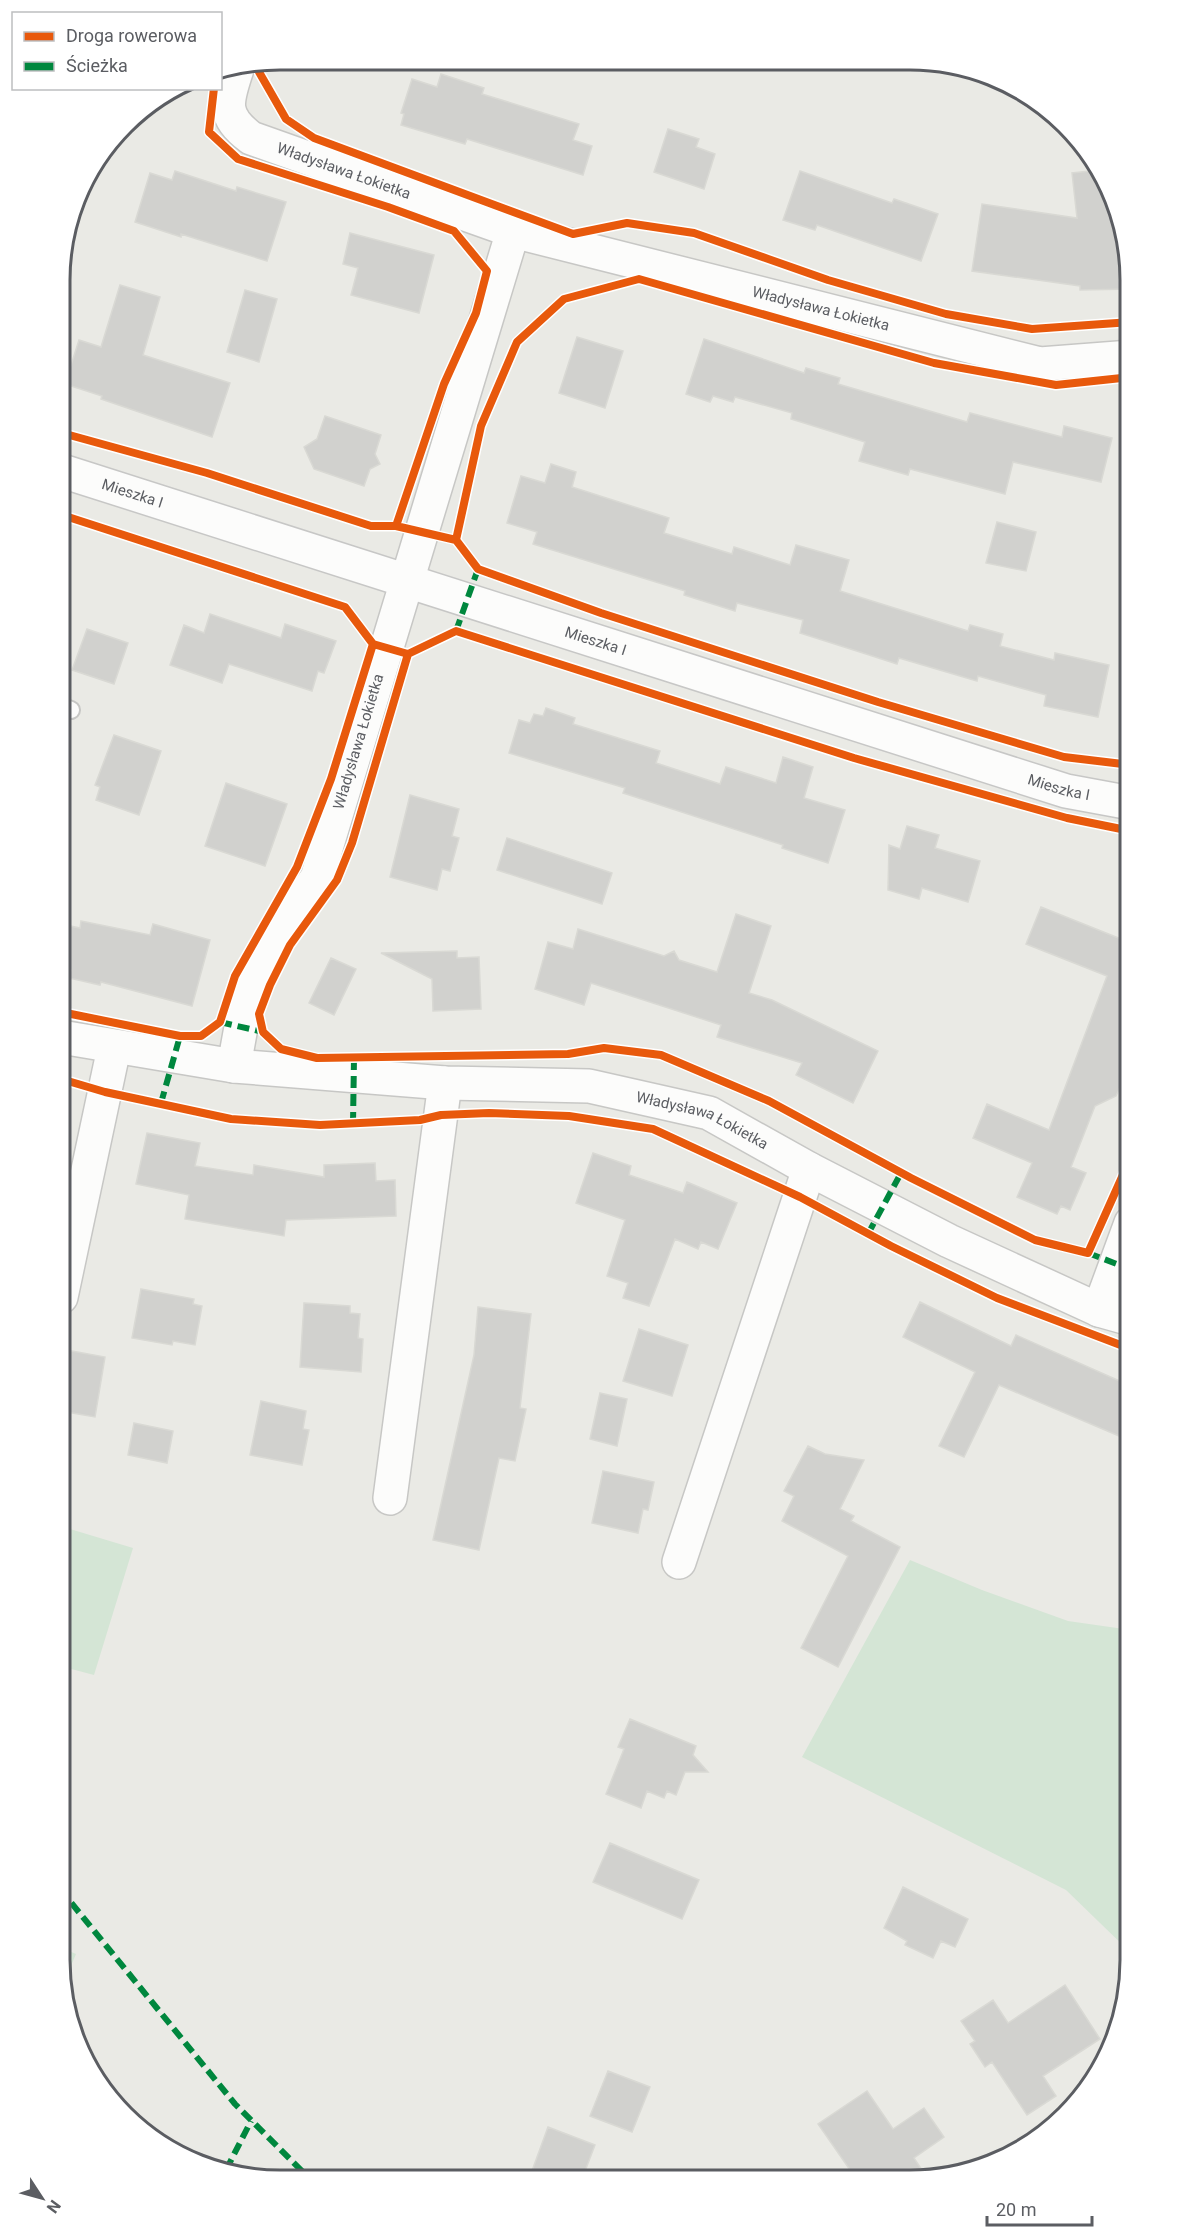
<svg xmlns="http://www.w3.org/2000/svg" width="1191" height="2240" font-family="Roboto,sans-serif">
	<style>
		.green { fill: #d4e5d5 }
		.building { fill: #d1d1ce; stroke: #d9d9d4; stroke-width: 1.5 }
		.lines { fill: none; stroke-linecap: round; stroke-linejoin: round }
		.lane-casing { stroke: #c7c7c5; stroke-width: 20 }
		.street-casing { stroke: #c7c7c5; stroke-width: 36 }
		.secondary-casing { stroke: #c7c7c6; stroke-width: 36 }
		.lane { stroke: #fcfcfb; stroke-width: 16 }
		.street { stroke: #fcfcfb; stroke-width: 33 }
		.secondary { stroke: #fcfcfb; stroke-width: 33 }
		.quiet { stroke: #00873e; stroke-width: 6; stroke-dasharray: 12 6; stroke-linecap: butt }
		.cycleway-casing { stroke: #fff; stroke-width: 11 }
		.cycleway { stroke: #e8590c; stroke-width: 8 }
		.labels { text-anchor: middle; stroke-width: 4.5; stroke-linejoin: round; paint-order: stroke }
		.street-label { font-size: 15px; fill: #5b5d62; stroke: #fff }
		.rim { fill: none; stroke: #5b5d62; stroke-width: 3 }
	</style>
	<rect width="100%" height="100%" fill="#eaeae5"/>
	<!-- green -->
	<path class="green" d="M60,1526L133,1548L94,1675L60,1666Z
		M910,1560L982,1590L1068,1621L1131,1630V1953L1066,1890L802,1757Z
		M60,1947L76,1954L64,1982Z"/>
	<!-- building -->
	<path class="building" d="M441,74L484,88L482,94L579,124L573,140L592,146L583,175L467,139L465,144L401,125L404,114L401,113L412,79L437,87Z
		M668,129L699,139L696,147L715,154L704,189L654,172Z
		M1099,170L1119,210L1131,289L1080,290V286L972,271L982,204L1077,218L1072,173Z
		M175,171L236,191L237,187L286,202L267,261L181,234V237L135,222L150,173L172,180Z
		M800,171L892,203L894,199L938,214L921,261L817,225L815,230L783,220Z
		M350,233L434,255L419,313L351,295L358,268L343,264Z
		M120,285L160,297L143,355L230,383L212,437L101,399L102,396L65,384L79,340L101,347Z
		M245,290L277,299L259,362L227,352Z
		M577,337L623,351L605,408L559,393Z
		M704,339L804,373L806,368L840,378L838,384L967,422L970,413L1062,437L1064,426L1112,438L1101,482L1013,462L1005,494L910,469L908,475L859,461L865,442L791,419L792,413L735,397L733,402L713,396L710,402L686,394Z
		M325,416L381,435L375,454L380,464L370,469L364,486L314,469L304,447L317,439Z
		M551,464L576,472L572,487L669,518L664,533L732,554L734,547L790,565L796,545L849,560L840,591L968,631L970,625L1003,634L1000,646L1054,660L1055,653L1109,665L1098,717L1044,706L1046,695L978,676L977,681L899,658L897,664L863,653L800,633L803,620L737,603L735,611L684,595L685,591L533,544L537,532L507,523L521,476L545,483Z
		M997,522L1036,532L1026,571L986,563Z
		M210,614L281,638L285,624L336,641L324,673L318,671L312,691L229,664L222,683L170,665L184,625L204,633Z
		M87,629L128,643L114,684L72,670Z
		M546,708L575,718L573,724L660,751L656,763L720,784L726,767L776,783L783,757L813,767L804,798L845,810L828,863L782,848L783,845L623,793L625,788L509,753L519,720L530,723L534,714L543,716Z
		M114,735L161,751L139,815L96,800L100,787L95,785Z
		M226,783L287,804L265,866L205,846Z
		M410,795L459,809L452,836L459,838L450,871L442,869L437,890L390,877Z
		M907,826L939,835L935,848L980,861L968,902L922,888L919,899L888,890L889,845L900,849Z
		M507,838L612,873L602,904L497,870Z
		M1041,907L1121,939L1127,921L1131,922V1063L1116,1096L1095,1106L1071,1167L1086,1173L1070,1210L1061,1206L1057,1214L1017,1197L1032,1163L973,1138L987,1104L1049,1130L1107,976L1026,944Z
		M736,914L771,926L749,993L772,1000L878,1051L853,1103L796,1075L802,1063L717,1037L721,1025L591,983L584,1005L535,989L548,942L573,949L578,929L664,956L674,951L679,960L717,972Z
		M81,921L150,935L153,924L210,940L192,1006L101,982L100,985L69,978L71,970L61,968V924L80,928Z
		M457,951V958L479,957L481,1009L433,1011L432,979L381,953Z
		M331,958L356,969L334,1015L309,1003Z
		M147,1133L200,1143L195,1166L253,1175L254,1165L324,1177V1165L375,1163L376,1181L395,1180L396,1216L286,1220L284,1236L185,1219L189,1195L136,1184Z
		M593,1153L631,1166L629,1175L683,1193L687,1182L737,1203L718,1249L701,1242L698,1249L675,1239L649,1306L623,1298L628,1283L607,1276L625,1220L576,1203Z
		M141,1289L194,1299L193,1304L202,1306L195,1345L173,1341L172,1345L132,1338Z
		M920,1302L1011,1346L1016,1335L1131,1386V1441L999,1385L964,1457L939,1446L975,1372L903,1337Z
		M304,1303L350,1306V1313L360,1314L358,1338L363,1339L361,1372L300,1367Z
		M478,1307L531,1314L520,1408L526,1409L515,1461L499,1458L479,1550L433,1540L474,1355Z
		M639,1329L688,1345L672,1396L623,1381Z
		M61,1349L105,1357L95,1417L61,1411Z
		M600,1393L627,1399L617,1446L590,1439Z
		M261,1401L306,1411L303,1429L309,1430L302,1465L250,1455Z
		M134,1423L173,1431L167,1463L128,1455Z
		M808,1446L825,1454L864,1460L840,1509L854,1516L851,1521L900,1547L838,1667L801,1648L848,1556L782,1521L794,1496L784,1491Z
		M603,1471L654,1482L648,1510L643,1509L638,1533L592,1523Z
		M630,1719L696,1746L693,1755L708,1772H685L676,1795L667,1791L664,1798L647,1791L641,1808L606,1794L624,1749L618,1747Z
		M610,1843L699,1880L682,1919L593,1882Z
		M903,1887L968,1919L955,1947L941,1941L933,1958L905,1945L907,1941L884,1928Z
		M1065,1985L1100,2039L1043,2076L1056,2096L1027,2115L992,2062L985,2067L970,2044L975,2041L961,2021L993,2000L1008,2023Z
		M608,2071L650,2087L632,2132L590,2116Z
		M867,2091L893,2129L924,2108L944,2137L914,2158L922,2170L907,2180H857L818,2124Z
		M548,2127L595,2145L582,2179H529Z"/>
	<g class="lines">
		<defs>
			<path id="lane" d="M61,706L71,710"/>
			<g id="street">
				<path id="s1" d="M237,69C226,102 221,115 251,138L513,231L1040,364L1131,357"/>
				<path id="s2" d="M61,1037L234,1066L445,1083L589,1086L709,1113L809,1169L949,1241L1099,1310L1131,1319"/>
				<path id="s3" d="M234,1066L245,1005L267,945L317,878L513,231"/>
				<path d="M61,1297L114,1048"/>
				<path d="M1099,1310L1131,1223"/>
				<path d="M390,1498L445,1083"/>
				<path d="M679,1562L809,1169"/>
			</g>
			<g id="secondary">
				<path id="s4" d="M62,471L1066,791L1131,803"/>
			</g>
		</defs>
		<!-- lane casing -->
		<use href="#lane" class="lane-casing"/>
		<!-- street casing -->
		<use href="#street" class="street-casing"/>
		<!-- secondary casing -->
		<use href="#secondary" class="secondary-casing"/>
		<!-- lane -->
		<use href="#lane" class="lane"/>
		<!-- street -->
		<use href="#street" class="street"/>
		<!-- secondary -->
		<use href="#secondary" class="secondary"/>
		<!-- quiet -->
		<path class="quiet" d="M456,631L478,569
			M220,1022L263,1032
			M161,1103L180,1036
			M353,1124L354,1058
			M868,1234L901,1173
			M1088,1253L1130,1269
			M60,1889L235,2104L309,2178
			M226,2170L251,2121"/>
		<defs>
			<path id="cycleway" d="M259,72L286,119L314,138L573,234L627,223L694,233L828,280L946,314L1032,329L1131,322
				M214,88L209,132L238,159L388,207L454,231L487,271L476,313L444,384L396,526
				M62,433L207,473L371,526H396L456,540L478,569L601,613L878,702L1064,757L1131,765
				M62,515L345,607L373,644L408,654L456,631L854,758L1067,818L1131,831
				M456,540L481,426L517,342L564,299L639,279L934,363L1056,385L1131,377
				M408,654L352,843L337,880L290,945L270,985L259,1014L263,1032L281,1049L317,1058L568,1054L604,1048L661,1055L769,1101L911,1178L1035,1240L1088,1253L1131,1157
				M61,1012L180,1036H201L220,1022L235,976L297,867L331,779L373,644
				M61,1079L105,1092L231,1119L320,1125L420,1120L441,1115L489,1113L569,1116L653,1129L800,1197L891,1246L997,1298L1131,1349"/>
		</defs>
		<!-- cycleway casing -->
		<use href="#cycleway" class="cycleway-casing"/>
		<!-- cycleway -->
		<use href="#cycleway" class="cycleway"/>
	</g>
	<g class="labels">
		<!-- street labels -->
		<g class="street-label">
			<text dy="5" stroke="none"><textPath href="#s1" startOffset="177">Władysława Łokietka</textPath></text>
			<text dy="5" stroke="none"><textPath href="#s1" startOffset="674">Władysława Łokietka</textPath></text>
			<text dy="5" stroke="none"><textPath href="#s4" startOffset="74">Mieszka I</textPath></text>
			<text dy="5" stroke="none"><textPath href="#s4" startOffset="560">Mieszka I</textPath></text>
			<text dy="5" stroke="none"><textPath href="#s3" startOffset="352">Władysława Łokietka</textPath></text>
			<text dy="5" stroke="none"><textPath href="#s4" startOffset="1046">Mieszka I</textPath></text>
			<text dy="5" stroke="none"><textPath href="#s2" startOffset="650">Władysława Łokietka</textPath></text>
		</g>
	</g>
	<!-- crop -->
	<path d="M0 0H1191V2240H0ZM280 70H910A210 210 0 0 1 1120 280V1960A210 210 0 0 1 910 2170H280A210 210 0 0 1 70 1960V280A210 210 0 0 1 280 70Z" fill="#fff" fill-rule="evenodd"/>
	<path class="rim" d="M280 70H910A210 210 0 0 1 1120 280V1960A210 210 0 0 1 910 2170H280A210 210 0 0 1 70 1960V280A210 210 0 0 1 280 70Z"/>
	<!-- legend -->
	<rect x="12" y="12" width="210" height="78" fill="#ffffff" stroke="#bdbec0" stroke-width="1.5"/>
	<rect x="24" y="32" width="30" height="9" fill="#e8590c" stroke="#bdbec0" stroke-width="1.5"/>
	<text x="66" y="42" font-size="18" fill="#5b5d62">Droga rowerowa</text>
	<rect x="24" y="62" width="30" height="9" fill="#00873e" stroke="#bdbec0" stroke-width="1.5"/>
	<text x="66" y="72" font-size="18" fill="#5b5d62">Ścieżka</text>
	<!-- north arrow -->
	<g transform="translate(42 2198) rotate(126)" stroke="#ffffff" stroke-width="4.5" paint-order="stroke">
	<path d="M0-4.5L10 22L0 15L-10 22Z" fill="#5b5d62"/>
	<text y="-9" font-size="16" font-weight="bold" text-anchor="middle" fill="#5b5d62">N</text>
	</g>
	<!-- scale -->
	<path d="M987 2216v9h105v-9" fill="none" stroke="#5b5d62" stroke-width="3"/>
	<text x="996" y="2216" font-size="18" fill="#5b5d62" stroke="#ffffff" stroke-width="4.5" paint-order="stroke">20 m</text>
</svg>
